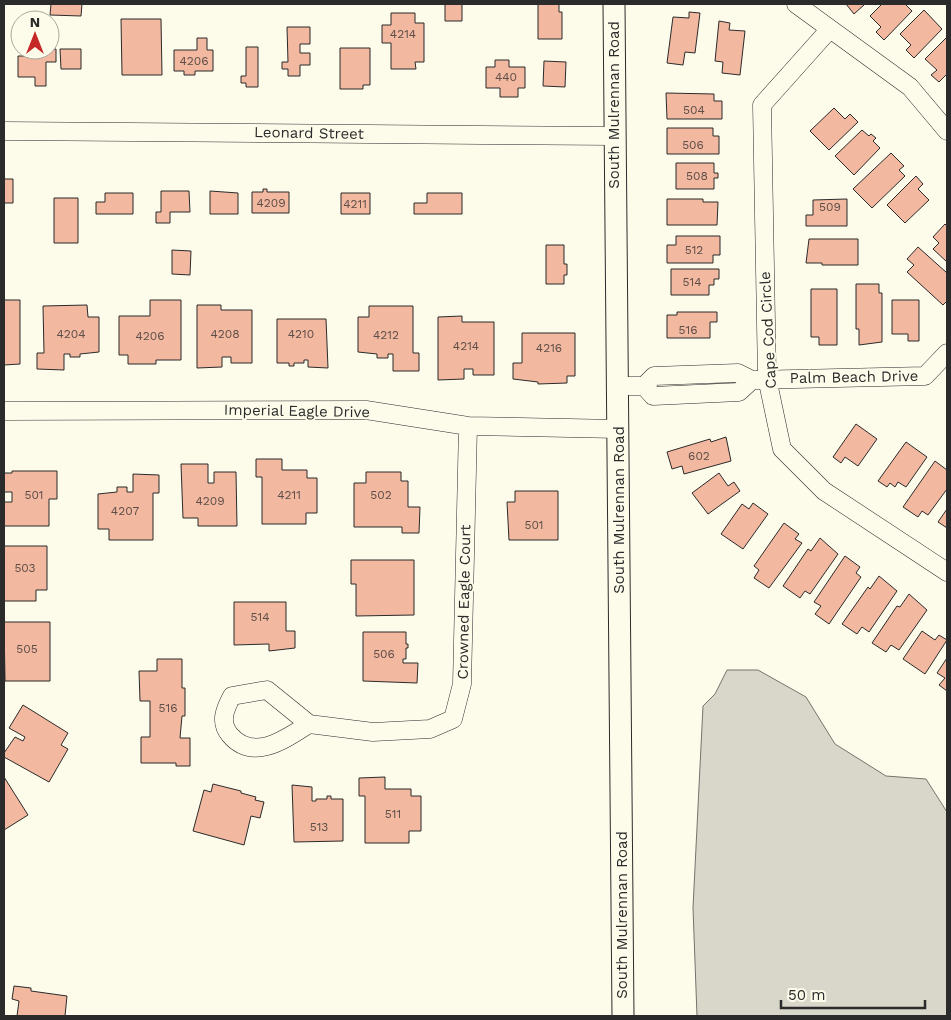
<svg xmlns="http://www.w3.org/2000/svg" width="951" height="1020" font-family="'Work Sans',sans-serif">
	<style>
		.water { fill: #d8d7c9; stroke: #74746e }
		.building { fill: #f2b8a0; stroke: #2b2b2b }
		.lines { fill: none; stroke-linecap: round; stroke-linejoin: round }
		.minor-casing { stroke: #2b2b2b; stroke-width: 19 }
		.tertiary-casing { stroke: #2b2b2b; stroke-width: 23 }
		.minor { stroke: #fdfbea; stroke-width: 18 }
		.tertiary { stroke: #fdfbea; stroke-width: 21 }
		.labels { text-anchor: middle; stroke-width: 4; stroke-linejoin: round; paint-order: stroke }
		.number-label { font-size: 12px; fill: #5d4e48 }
		.street-label { font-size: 15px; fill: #2b2b2b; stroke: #fdfbea }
	</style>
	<rect width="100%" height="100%" fill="#fdfbea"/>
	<!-- water -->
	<path class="water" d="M727,670H758L806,697L835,744L886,776L926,779L947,812V1016H697L693,908L703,706L715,694Z"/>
	<!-- building -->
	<path class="building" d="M51,4H82L81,16L50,15Z
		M445,4H462V21H445Z
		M538,4H559V12H562V39H538Z
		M846,4H865L854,14Z
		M882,4H905L912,11L884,40L876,32L881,27L870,16Z
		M924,10L942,29L914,58L906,50L911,45L900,34Z
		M689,12L700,13L695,53L685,52L683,65L667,63L673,17L689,18Z
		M391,13H415V23H424V62H415L416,69H391V43H382V25H391Z
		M121,19H161L162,75H122Z
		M719,21L730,23L729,30L745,31L740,75L722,73L723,62L715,61Z
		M287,27H310V44H300V53H310V65H300V76H288V69H282V62H288Z
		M947,37V74L939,82L931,75L937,70L925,59Z
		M197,38H207V50H213V71H195V75H184V71H174V50H197Z
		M246,47H258V87H246V83H241V76H246Z
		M340,48H370V85H363V89H340Z
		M56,49V62H46V86H35V77H18V56H37V50Z
		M60,49H81V69H61Z
		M495,60H509V67H525V88H518V97H500V88H486V67H495Z
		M544,61L566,62L565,87L543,86Z
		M666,93L714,94V101H722V119H667Z
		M834,108L845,119L850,114L858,122L829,150L810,131Z
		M667,128H713V136H719V154H667Z
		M862,130L869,136L871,134L876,138L873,141L880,148L854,175L835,156Z
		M891,153L904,166L899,170L905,176L872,208L853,189Z
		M676,163H714V173H718V178H714V189H676Z
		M916,176L923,184L918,189L929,200L905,223L887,205Z
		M4,179H13V203H4Z
		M263,189H267V192H289V213H252V192H263Z
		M161,191H189L190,212H170V223H156V212H161Z
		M210,191L238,193V214H210Z
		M105,193H133V214H96V202H105Z
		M341,193H370V214H341Z
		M427,193H462V214H414V203H427Z
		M54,198H78V243H54Z
		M667,199H703V202H718L717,225H667Z
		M847,199V226H806V215H813V200Z
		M945,224L947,226V262L933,249L939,243L933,237Z
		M676,236H720V255H713V263H667V245H676Z
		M809,239H858V265H822V263H806Z
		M546,245H564V264H567V275H564V284H546Z
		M918,247L947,273V301L943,305L907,272L914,265L907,259Z
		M172,250L191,251L190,275L172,274Z
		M671,269H719V279H714V285H709V295H671Z
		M856,284H879V293H882V342L859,345V329H856Z
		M811,289H837V345H819V337H811Z
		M4,300H20V364L4,365Z
		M150,300H181V360H156V364H128V355H119V316H150Z
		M892,300H919V341H908V334H892Z
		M87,305L88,317H99V352L80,354V357H70V354H64V370L37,369V353H44L43,306Z
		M197,305H221V310H252V363H231V357H222V367L197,368Z
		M369,306H413V353H419V371H393V354H388V358H377V354L358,352V317H369Z
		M677,312H717V322H710V338H667V315H677Z
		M462,316V322H494V375H473V369H464V379L438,380V317Z
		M277,319H326L328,368L308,367V360H304V363H294V366H289V363H277Z
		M522,333H575V376H567V383L538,384V382L513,379V363H522Z
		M856,424L877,439L858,466L845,457L841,463L833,457Z
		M726,437L731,461L684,474L682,466L672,469L667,452L710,439L711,442Z
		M906,442L927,457L906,487L898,482L895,487L890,483L887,487L878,481Z
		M256,459H282V470H307V478H317V513H306V524H262V477H256Z
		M935,461L947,470V489L928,515L922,511L918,517L903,507Z
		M181,464H208V483H214V472H236L237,526H198V518H183Z
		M12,471H57V499H49V526H4V502H12V492H4V473H12Z
		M366,472H401V481H408V507H420L419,533H402V527H354V483H366Z
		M719,473L728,486L734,482L740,491L708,514L692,493Z
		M133,474L159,475V493H153V540H109V529H98V494L117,492V487H127V492H133Z
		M515,491H558V540H509L507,502H515Z
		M753,503L768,514L743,549L721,534L742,504L749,509Z
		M947,509V528L938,522Z
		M784,523L799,534L795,539L802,543L769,588L754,578L759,570L754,566Z
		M820,538L838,554L810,594L805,591L800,598L783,586L808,549L811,551Z
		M4,546H47V590H36V601H4Z
		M845,556L860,567L856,573L861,577L829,624L815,614L821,606L814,602Z
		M351,560H414V615L356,616V584H351Z
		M879,576L897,591L869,632L862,627L857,634L842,624L868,587L870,589Z
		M909,594L927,610L899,650L891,645L886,652L872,643L897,606L900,607Z
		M234,602H286V631H295V648L269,651V644L234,645Z
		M4,622H50V681H5Z
		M922,631L935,640L939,635L947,640L925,674L903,659Z
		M363,632H406V644H408V648H406V659H403V663H418L417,683L363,681Z
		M947,658V691L939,685L945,678L937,673Z
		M157,659H182V688H185V716H182L180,738H190V766H176V763H141V737H150V701H140L139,671H157Z
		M23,705L68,733L61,745L68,749L49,782L4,757V753L15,737L23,741L25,737L9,728Z
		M4,777L28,815L4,830Z
		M385,777V789H411V796H421V831H409V843H365V796H359V778Z
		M213,784L241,791V793L256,797L255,800L264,802L260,818L251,816L244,845L193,831L204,790L211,792Z
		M292,785L312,787V801H316V799H327V796H331V799H343V841L294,842Z
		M14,986L31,988V991L67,996L65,1016H17L19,1001L12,999Z"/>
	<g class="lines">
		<defs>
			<path id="minor" d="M796,4L910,87L947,131
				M829,30L762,105L767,378L782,449L824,491L947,572
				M4,131L614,136
				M618,386H644L654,376L738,373L752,380L925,376L947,353
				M644,386L653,396L739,392L752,380
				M4,411L366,410L468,426L618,429
				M309,724C284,740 253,762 230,735C219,722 225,709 232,696L267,690L309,724L373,732L430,729L453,719L462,684L468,426"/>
			<path id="tertiary" d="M614,4L623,1016"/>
		</defs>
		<!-- minor casing -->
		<use href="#minor" class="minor-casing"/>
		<!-- tertiary casing -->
		<use href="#tertiary" class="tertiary-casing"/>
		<!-- minor -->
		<use href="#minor" class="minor"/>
		<!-- tertiary -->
		<use href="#tertiary" class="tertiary"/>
	</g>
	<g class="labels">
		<!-- number labels -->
		<g class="number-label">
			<text x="403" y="38">4214</text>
			<text x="194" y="65">4206</text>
			<text x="506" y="81">440</text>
			<text x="694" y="114">504</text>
			<text x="693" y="149">506</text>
			<text x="697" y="180">508</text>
			<text x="271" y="207">4209</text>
			<text x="355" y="208">4211</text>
			<text x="830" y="211">509</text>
			<text x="694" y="254">512</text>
			<text x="692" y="286">514</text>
			<text x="688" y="334">516</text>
			<text x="71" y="338">4204</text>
			<text x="225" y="338">4208</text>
			<text x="301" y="338">4210</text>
			<text x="386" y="339">4212</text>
			<text x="150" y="340">4206</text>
			<text x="466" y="350">4214</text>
			<text x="549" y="352">4216</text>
			<text x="699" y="460">602</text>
			<text x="34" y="499">501</text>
			<text x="289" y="499">4211</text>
			<text x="381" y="499">502</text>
			<text x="210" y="505">4209</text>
			<text x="125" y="515">4207</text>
			<text x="534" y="529">501</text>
			<text x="25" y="572">503</text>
			<text x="260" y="621">514</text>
			<text x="27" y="653">505</text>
			<text x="384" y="658">506</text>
			<text x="168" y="712">516</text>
			<text x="393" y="818">511</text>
			<text x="319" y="831">513</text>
		</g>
		<!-- street labels -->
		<g class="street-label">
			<text transform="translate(614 105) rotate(-90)" y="5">South Mulrennan Road</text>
			<text transform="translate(309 133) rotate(1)" y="5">Leonard Street</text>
			<text transform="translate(768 330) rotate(-93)" y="5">Cape Cod Circle</text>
			<text transform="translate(854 377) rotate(-1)" y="5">Palm Beach Drive</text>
			<text transform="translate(297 411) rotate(1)" y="5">Imperial Eagle Drive</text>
			<text transform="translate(619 510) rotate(-90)" y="5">South Mulrennan Road</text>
			<text transform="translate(464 602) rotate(-89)" y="5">Crowned Eagle Court</text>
			<text transform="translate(622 915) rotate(-90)" y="5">South Mulrennan Road</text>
		</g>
	</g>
	<!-- border -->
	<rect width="951" height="1020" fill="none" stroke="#2b2b2b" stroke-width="10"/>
	<!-- north arrow -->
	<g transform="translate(35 35)"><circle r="24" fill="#fdfbea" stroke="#a9a89e"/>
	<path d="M0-4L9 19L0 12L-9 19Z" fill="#c62828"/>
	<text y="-8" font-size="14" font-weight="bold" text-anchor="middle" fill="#2b2b2b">N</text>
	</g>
	<!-- scale -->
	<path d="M781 1000v8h144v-8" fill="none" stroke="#2b2b2b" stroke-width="2.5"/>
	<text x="788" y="1000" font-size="15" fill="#2b2b2b" stroke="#fdfbea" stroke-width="4" paint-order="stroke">50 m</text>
</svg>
